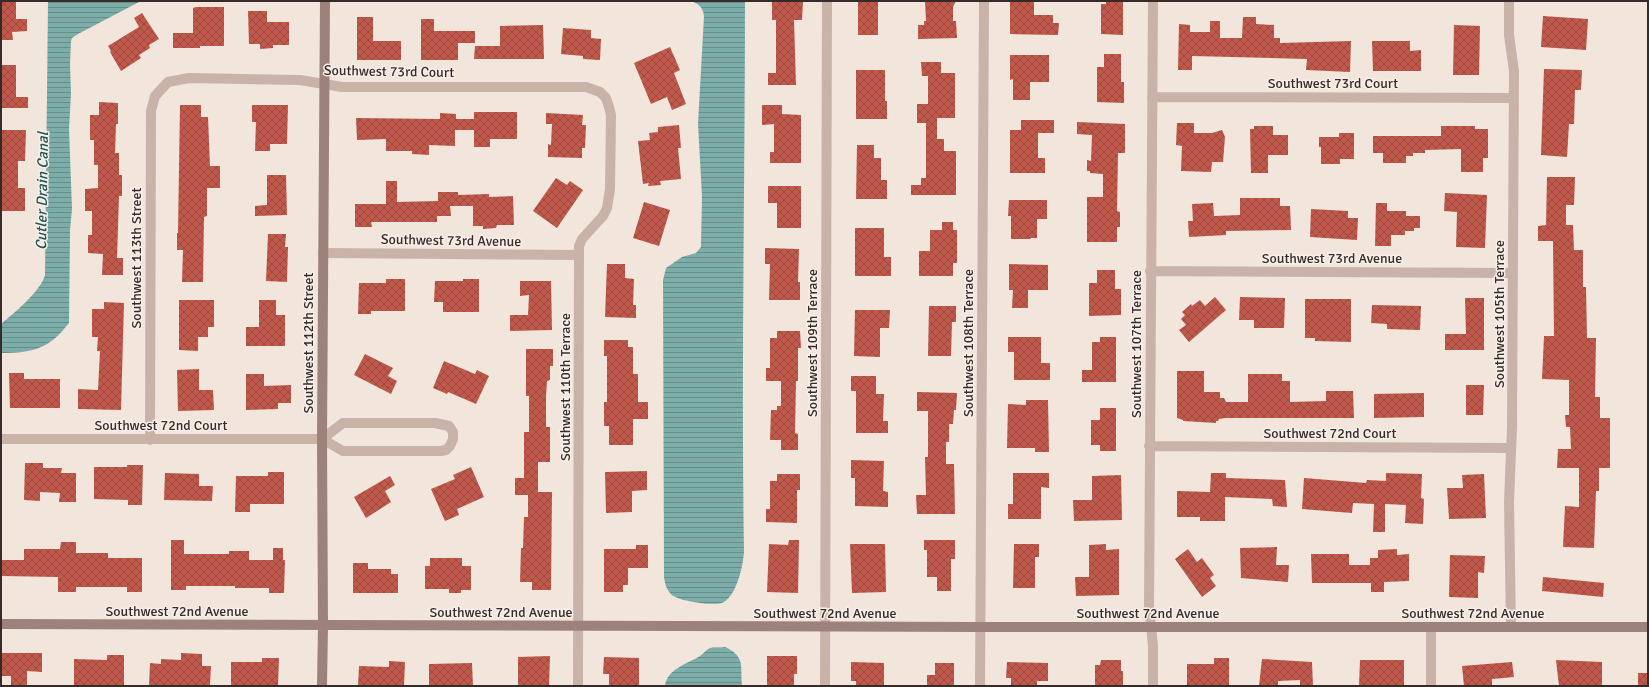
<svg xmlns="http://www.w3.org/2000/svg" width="1649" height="687" font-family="Signika,sans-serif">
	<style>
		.water { fill: url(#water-rules) }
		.building { fill: url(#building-cross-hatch) }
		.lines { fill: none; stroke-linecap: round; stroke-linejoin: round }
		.street { stroke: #c9b3a9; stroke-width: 10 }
		.secondary { stroke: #9c827a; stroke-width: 10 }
		.labels { text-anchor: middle; stroke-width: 3; stroke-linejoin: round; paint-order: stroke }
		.street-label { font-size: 14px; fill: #362b28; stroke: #f9efe9 }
		.water-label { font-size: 15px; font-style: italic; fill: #205652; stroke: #f9efe9 }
	</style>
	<defs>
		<pattern id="water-rules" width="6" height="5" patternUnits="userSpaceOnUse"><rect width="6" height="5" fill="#7dada9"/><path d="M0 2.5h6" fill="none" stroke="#678d8a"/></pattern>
		<pattern id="building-cross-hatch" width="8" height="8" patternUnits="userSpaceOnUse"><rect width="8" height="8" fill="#c0594b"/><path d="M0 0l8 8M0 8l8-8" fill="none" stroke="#9d4a3e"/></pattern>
	</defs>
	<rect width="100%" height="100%" fill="#f1e5dc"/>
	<!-- water -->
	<path class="water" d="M48,1H141L78,34L72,38L71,41L70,64L71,94L69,129L72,209L70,230L69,323C49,349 33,353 1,353V324C14,313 41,291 45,275Z
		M690,1H745C745,185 741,368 744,552C743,566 737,594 724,602C716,607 676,601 671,594C666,589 665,583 664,577L663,280L666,268L682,257L696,253L701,247L702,196L698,124L704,16C703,7 698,3 690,1Z
		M725,647C746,657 740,666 742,686H665C667,669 687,664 700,656C703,654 706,650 710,648C714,647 721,648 725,647Z"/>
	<!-- building -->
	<path class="building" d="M1,1H16V19H27V31L12,32L13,40H1Z
		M772,1H803L802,20H794L796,85H768V73H776V20H772Z
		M858,1H878V35H858Z
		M925,1H956L953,7V21H956L957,38L918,39V25H924V21H926Z
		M1010,1H1034V15H1053V23H1059L1058,35L1010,34Z
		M1106,1H1123V35L1101,34V4H1106Z
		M196,7H224V46H200V48H173V33H193V8Z
		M248,11H267V22H289V45H273V48L260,49V44H249Z
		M142,13L159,39L149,45L150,48L139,55L141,58L121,71L110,52L111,51L108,46L139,27L134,18Z
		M1543,16L1588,19L1586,50L1541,47Z
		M357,17H373V41H401V60H357Z
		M1243,17H1256V24L1274,25V38H1280V43L1351,41L1350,72L1306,70L1307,59L1192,56V70H1178L1179,24L1190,25V32H1210V21H1220V38H1242Z
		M421,19H434V31H475V43H458V60H421Z
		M543,25L544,59H474L475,46H500V26Z
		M1454,25L1480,26L1479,75H1453Z
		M563,28L591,30V38L601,39L600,60L583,59V56L561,54Z
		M1372,41H1410V51L1421,50V71H1373Z
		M670,47L680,70L674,73L686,104L672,110L667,97L651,104L634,63Z
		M1104,54H1121V82H1124V103L1097,102V67H1104Z
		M1010,55H1049V82H1030V100H1013V79L1010,80Z
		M921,62H941V73H955V118H937V139H944V151H956V195H911V185H921V178H926V123H917V104H928V76H922Z
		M1,65H16V97H28V108H1Z
		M1544,69L1582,70L1581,90H1575L1574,124H1569L1567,157L1541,155Z
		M856,70H885V101H887V119H856Z
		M99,102L118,103V124H116L115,153H119V175H122V196H119L117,258H123V275H102L103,254L88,253V235H92V211H85V189L98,188V165H94V140H90V115H99Z
		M180,105H201V117H208L210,166H220V188H207V216L204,217L203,282H182L183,250H177V233H178Z
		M252,105H288L287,144H270V151H255L256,122H252Z
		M762,105H782V114L801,115V163H770V152H774V124L762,125Z
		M474,112H517V139H490V147H474V130H455V146L429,145V155L412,154V151H386V139L357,140L356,118L440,119V113L456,114V119H474Z
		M546,113L583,115L582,125H586L585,148H582V158L548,157V144L551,145L552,124H546Z
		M1021,120H1054V133H1038V158H1045V173H1010V130H1021Z
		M1077,122L1125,124V153H1118L1117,211L1120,212V227H1117V242H1087V197H1103V174L1090,173V171H1087V160L1091,161L1092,135L1077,134Z
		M1177,123H1194V133H1212L1222,130L1225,137L1223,162H1212L1211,172L1181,171L1182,146L1176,145Z
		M679,125L681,148H678L681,179L660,181L661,185L648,186L649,183L643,184L638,141L650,140L649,133L658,132V127Z
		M1254,126H1273V135H1288V155H1268V173H1251L1250,129H1254Z
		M1441,126H1475V129H1488V158H1483V172H1461V149L1425,150V153H1413V156H1406V163H1383V153H1373V136H1441Z
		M1,130H26L25,161H18V188H25V211H1Z
		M1339,133H1354V159H1340V164H1321V147H1319V137H1339Z
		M857,145H874V158H881V180H887V199H856Z
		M267,175H286L287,215L255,216V206L267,205Z
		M1547,177H1575L1574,205H1566V225H1573L1574,250H1583V287H1586L1587,338H1596L1595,397H1600V418H1610V468H1599V491H1596L1594,548L1563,547L1565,506L1579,507V468H1557L1558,449H1571L1570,427H1566L1565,415H1569V380L1542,379L1544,336H1554L1553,241H1538V226L1546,225Z
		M556,178L567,185L570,181L583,190L557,228L533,211Z
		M386,181H397V202L438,201V192H458V195L489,194V197L513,196L514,225H497L496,228L483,229V226H473V206H450L451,216H437V222H371L372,227H355V204H386Z
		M768,186H801V228H777V203H768Z
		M1445,193L1487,195L1485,248L1456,247L1457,212L1444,211Z
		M1240,198H1280V206H1290L1291,230L1226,231V235L1189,237L1188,221H1193L1192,204L1213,203L1214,216L1240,215Z
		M1009,200H1047V219H1037V238H1030L1031,239H1011V216H1008Z
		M644,202L670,210L659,246L633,238Z
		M1376,203H1387V211H1406V216H1420V228H1414V231H1405V235H1391V246H1375Z
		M1311,209L1348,211V218H1358L1357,240L1310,237Z
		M942,222H953V230H957V263H953V276H919V251H930V230H942Z
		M855,228H884V257H891V276H855Z
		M268,234H286L285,247H288L287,282L266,281Z
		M765,248L799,249L798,282H800V300H769L770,264H765Z
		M607,264H625V278L634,279L633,305H636V318L605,317Z
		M1009,264L1048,265V290H1028V308H1012L1013,290H1009Z
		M1097,270H1115V289H1121V315L1089,316V283H1097Z
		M386,279H405V311H371V314H358L359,283H386Z
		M463,279H479V312H443V302H434L435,281H463Z
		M520,281H551L552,330L510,331V315H528L529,295L520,296Z
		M1215,297L1226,310L1189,342L1179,330L1186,325L1181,319L1185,315L1182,312L1191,304L1192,306L1200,300L1205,306Z
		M1240,297L1285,298L1284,328H1254V320H1239Z
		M1465,298H1484V350H1445V334H1466Z
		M1305,299H1351V342L1315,341V338H1305Z
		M179,300H214V327H208V337H198V351L179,350Z
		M259,300H276V315H285V346H246V327H259Z
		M104,302L124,303L121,410L78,409V389L98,390L100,351H97L98,337H92V309H104Z
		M1372,305L1421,306L1420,330L1387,329V324L1371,323Z
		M929,306H956V322H952L951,356H928Z
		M855,310H890L889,328H880V357L854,356Z
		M777,331H800L801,348H798V381H796L795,433L798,434V450H781V440H770L771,410H777V406H781V381H766V368H770V338H777Z
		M1008,337H1041V363H1050V380H1014V352H1008Z
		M1100,337H1116V382H1082V370H1092V342H1100Z
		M604,340H628V347H633V374H638V402H648V419H633V445H609V426H604V402H607V356H604Z
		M526,349H553V366H550V380L547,381L546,396V427H550V462H538V492H552L551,590H532V582H520L521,548H523L524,517H528V495H515V478H524V432H529V396H526Z
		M365,354L393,368L388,376L397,381L391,394L354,375Z
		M444,361L475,374L477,370L489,376L476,404L448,392L447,394L433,388Z
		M199,369V390H213L214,410L178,411L177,370Z
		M1177,371H1204V392H1220V398H1224L1226,402H1248V374H1282V381H1290V402L1326,401V391H1353L1354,418H1225L1219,419L1218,421H1216V423L1183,421V420L1177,418Z
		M9,373H24V379H60V408H10Z
		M246,374H264V386L291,385V403H278V409L246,410Z
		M851,376H876V394H884L883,421H888V433H856V391H851Z
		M1466,385H1484L1483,415H1466Z
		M917,392L957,393L956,410H954L953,424H949V442H946V464H954L955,514H917L916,495H926L925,457H928V411H917Z
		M1424,393V417L1374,418V394Z
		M1026,400H1048L1049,452H1035V448H1007L1008,404L1026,405Z
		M1100,408H1116V451H1100V445H1091V420H1100Z
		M851,460L884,461L883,491L888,492V507L855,506V478H851Z
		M25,463H43V468H62L61,473H76V502H59L60,493L40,492V501L24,500Z
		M127,465H143L142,505H128V500L94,499V467H127Z
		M471,467L484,497L457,509L459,515L445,521L431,489L455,479L453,475Z
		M647,471V490L632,491V512L606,513L605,472Z
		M268,472H284V504H250V512H235L236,476H268Z
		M165,473L199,474V486H213L212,501L164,500Z
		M1013,473H1049V488L1041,487V519H1008V504H1013Z
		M1211,473H1226V478L1285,480L1287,507L1273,506L1272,499L1225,497V521H1200V517H1177V491L1210,492Z
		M1386,473L1422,474L1421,498L1424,499L1423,524L1405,523L1406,505L1385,504V532H1373L1374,504L1353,503L1352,513L1302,509L1304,478L1366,483L1367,480L1386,481Z
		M777,474H800V490H797V523L766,522V509H770V481H777Z
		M1484,474L1486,518L1449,519L1447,488H1463L1462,475Z
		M1121,475L1122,520L1074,521L1073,500H1092V476Z
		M390,476L395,485L385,491L391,502L366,518L354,497Z
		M171,540H184V554H229V551H249V560H273V548H283V560H285L284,593H269V588H235V586H186V590H171Z
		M789,540H799L798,593L767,592L769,544L788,545Z
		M924,540H955V559H951V591H937V577H927V550H924Z
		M61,542H76V553H108V558H142V592H127V587H76V592H58V577L1,576V560H24V549H60Z
		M850,544H885L886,592L852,593Z
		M1014,544H1039V557H1035V588H1013Z
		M1106,544V550L1119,549V595L1076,596L1075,577H1089V545Z
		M636,545H648V568H628V585H623V592H604V549H636Z
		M1277,547L1276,565H1289L1288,582L1241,578L1240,548Z
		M1188,549L1197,562L1202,558L1214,575L1210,578L1216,586L1202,597L1175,559Z
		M1397,549V555L1409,554V581L1384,582V592H1371V583H1312L1311,554H1349V565H1370V558H1378V550Z
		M1450,555L1485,556L1484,573L1478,572V598L1449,597Z
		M430,558H462V566H471V590H461V593H449V589H425V566H430Z
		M353,563H368V569H391V574H398V593H353Z
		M1543,577L1604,583L1603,597L1542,591Z
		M1,653H42V672L27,671V686H11V676H1Z
		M181,653L202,654V666H211L210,685L149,686L150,663L161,664V659L181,660Z
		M107,655H124V686H74V659L107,660Z
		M550,656L549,686H518V657Z
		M767,656H797V674H794V686H767Z
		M604,657L639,658V686H609V674H603Z
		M262,658H279L278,686H231V662H262Z
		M1214,658H1229V686H1187V664H1214Z
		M1262,659L1312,662L1313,686H1300V680L1278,681V686H1259Z
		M1101,660H1121V671H1123V686H1095V665H1100Z
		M1360,660H1404V686H1359Z
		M1556,660L1602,662V686H1559Z
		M389,661L405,662L404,686H358L359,666L389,667Z
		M851,662L884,663V686H856V681H851Z
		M1007,662L1048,663V681H1037V686H1011V678H1006Z
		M1512,662L1514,677L1492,679V686H1464L1462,666Z
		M472,663L473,686H429V664Z
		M935,663H954V686H927V675H935Z
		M1638,673H1648V686H1638Z"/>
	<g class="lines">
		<!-- street -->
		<path class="street" d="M1153,1L1149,606L1153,646V686
			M1509,1V35L1514,71L1512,427L1509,502L1511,627
			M1152,97L1513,98
			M323,253L579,255
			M1150,271L1513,273
			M1,439H322L343,451H441L446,450L450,446L453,439V432L449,426L435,423H343L322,439
			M150,440L151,111L155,96L168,82L189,78L300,80L342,87H586L600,92L606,98L609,107L611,115L610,189L607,208L603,216L582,239L579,246L578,686
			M1149,446L1510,448
			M825,686L827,1
			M980,686L984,1
			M1431,686V627"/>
		<!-- secondary -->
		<path class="secondary" d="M1,624L980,627H1648
			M322,686L323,626L322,439L325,1"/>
	</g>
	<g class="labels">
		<!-- street labels -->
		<g class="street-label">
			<text transform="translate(389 71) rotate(1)" y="5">Southwest 73rd Court</text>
			<text x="1333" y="88">Southwest 73rd Court</text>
			<text transform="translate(451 240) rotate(1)" y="5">Southwest 73rd Avenue</text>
			<text transform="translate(136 258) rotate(-90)" y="5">Southwest 113th Street</text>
			<text x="1332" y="263">Southwest 73rd Avenue</text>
			<text transform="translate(1499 314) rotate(-90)" y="5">Southwest 105th Terrace</text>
			<text transform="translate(308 343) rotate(-90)" y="5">Southwest 112th Street</text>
			<text transform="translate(812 343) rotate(-90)" y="5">Southwest 109th Terrace</text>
			<text transform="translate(968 343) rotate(-90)" y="5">Southwest 108th Terrace</text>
			<text transform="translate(1136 344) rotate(-90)" y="5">Southwest 107th Terrace</text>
			<text transform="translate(565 387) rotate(-90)" y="5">Southwest 110th Terrace</text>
			<text x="161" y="430">Southwest 72nd Court</text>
			<text x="1330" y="438">Southwest 72nd Court</text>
			<text x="177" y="616">Southwest 72nd Avenue</text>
			<text x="501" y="617">Southwest 72nd Avenue</text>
			<text x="825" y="618">Southwest 72nd Avenue</text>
			<text x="1148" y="618">Southwest 72nd Avenue</text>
			<text x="1473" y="618">Southwest 72nd Avenue</text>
		</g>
		<!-- water labels -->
		<g class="water-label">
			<text transform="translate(42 191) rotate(-89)" y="5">Cutler Drain Canal</text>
		</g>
	</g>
	<!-- border -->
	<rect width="1649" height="687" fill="none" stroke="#362b28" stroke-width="4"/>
</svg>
